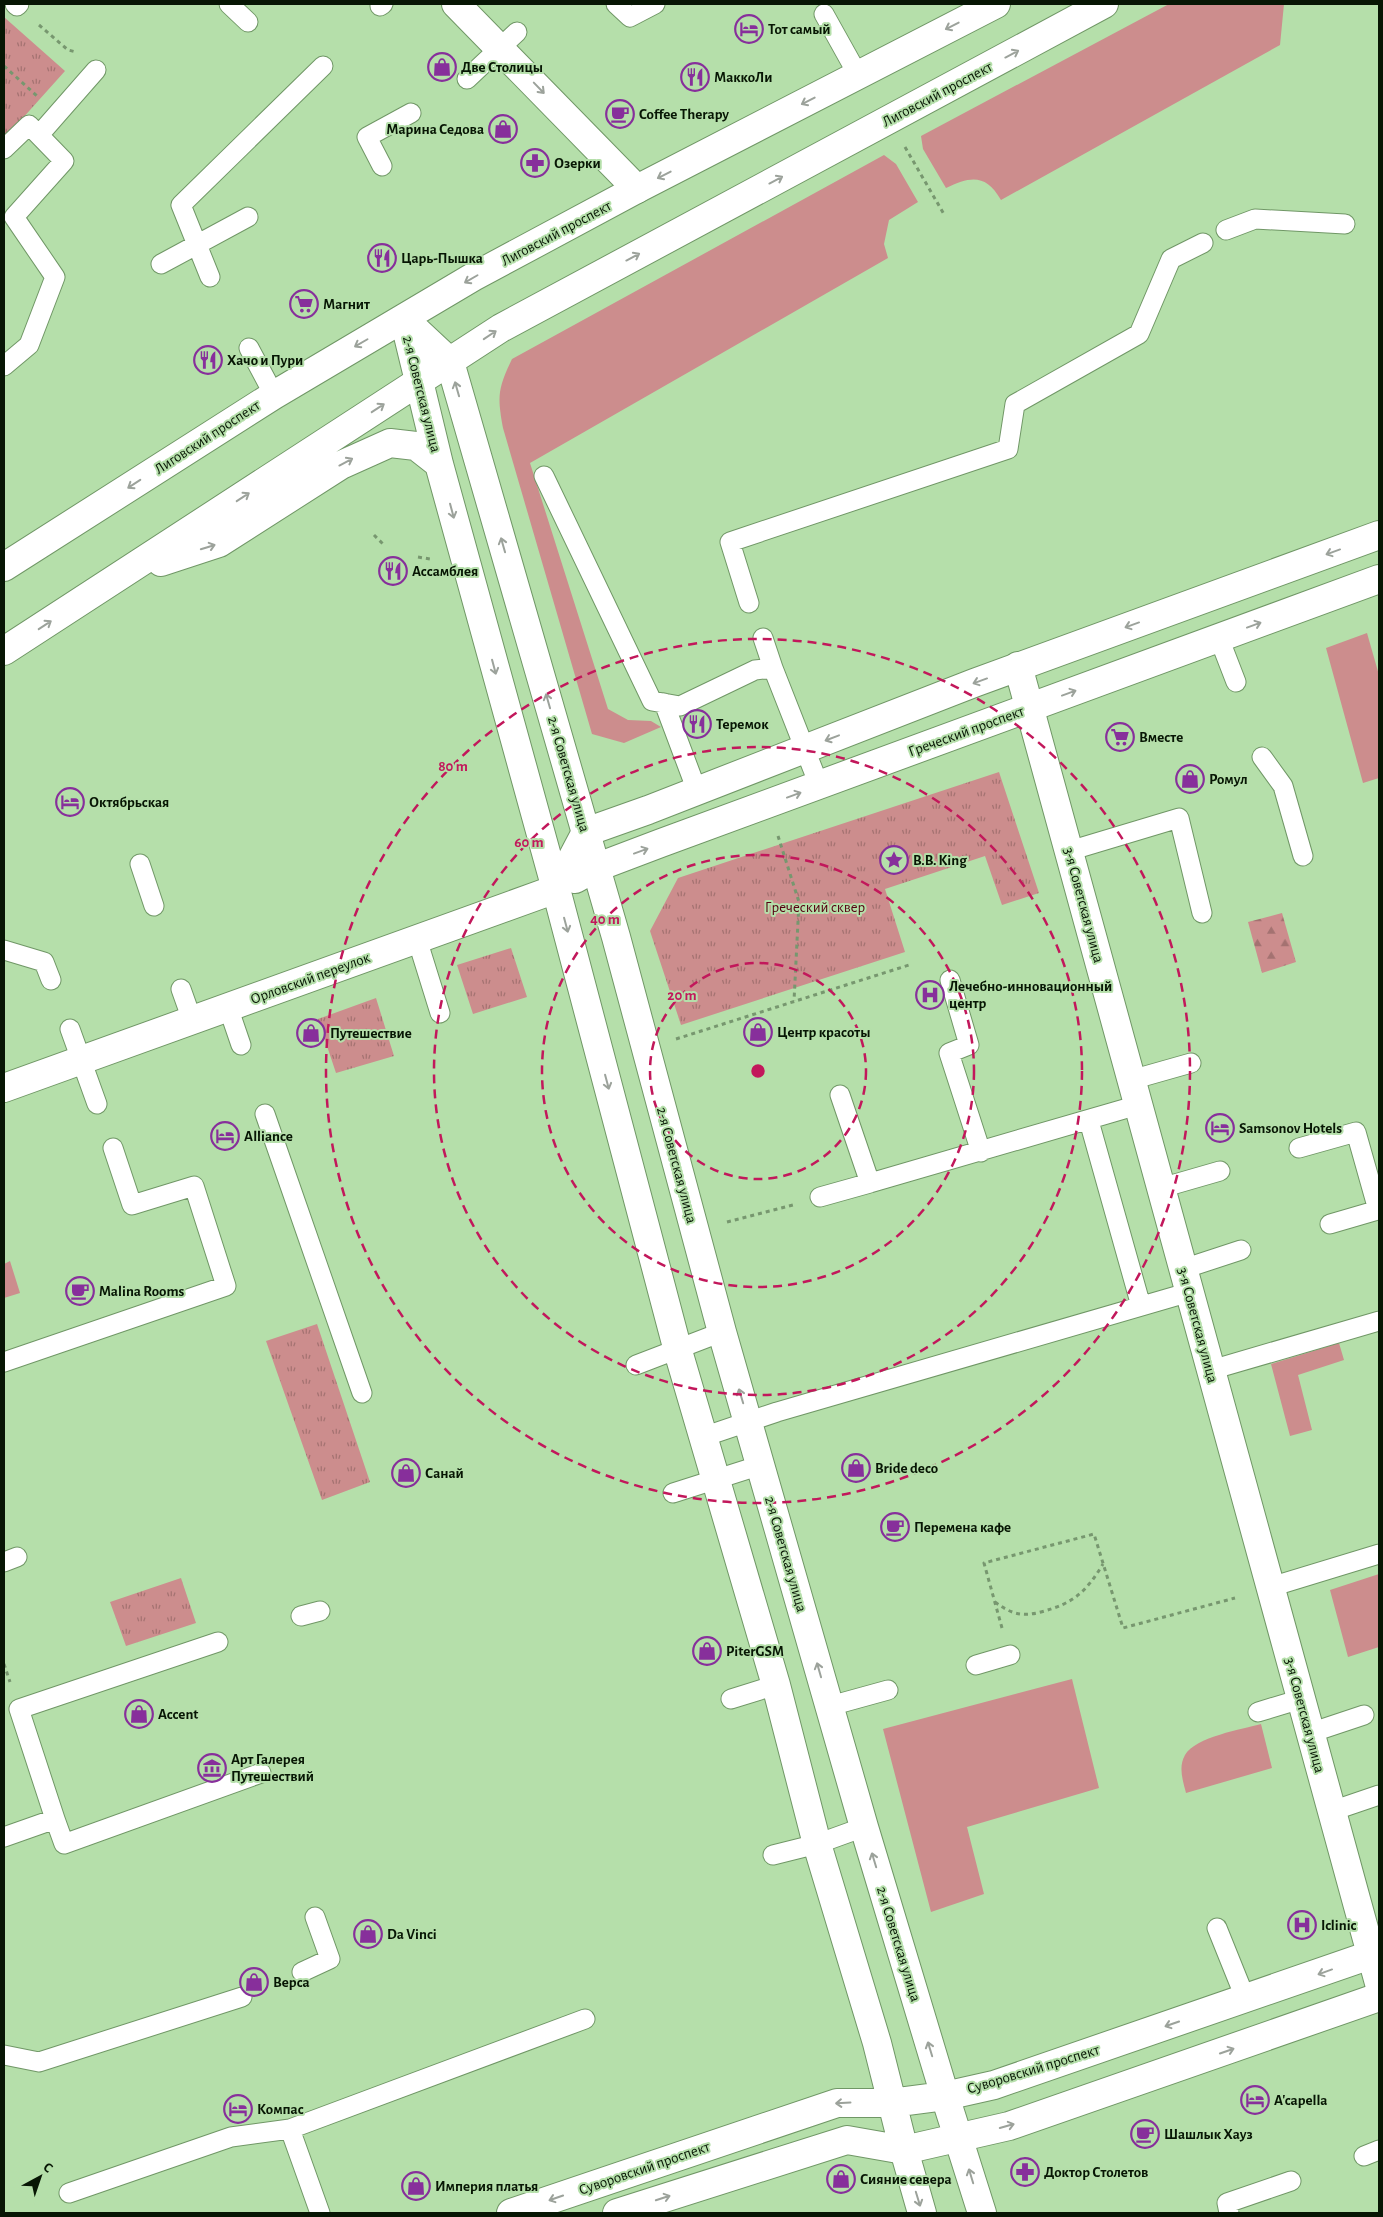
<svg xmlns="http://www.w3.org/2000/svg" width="1383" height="2217" font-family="'Alegreya Sans',sans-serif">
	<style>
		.grass { fill: #cc8d8d }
		.forest { fill: url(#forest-firs) }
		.park { fill: url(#park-tufts) }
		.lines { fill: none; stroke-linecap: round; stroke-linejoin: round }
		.service-casing { stroke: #709766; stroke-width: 21 }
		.minor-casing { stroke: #709766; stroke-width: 30 }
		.tertiary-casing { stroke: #709766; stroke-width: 30 }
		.secondary-casing { stroke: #709766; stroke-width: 30 }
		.path { stroke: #77976f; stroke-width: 3; stroke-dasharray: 4 4; stroke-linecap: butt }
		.service { stroke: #fff; stroke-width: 19 }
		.minor { stroke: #fff; stroke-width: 28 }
		.tertiary { stroke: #fff; stroke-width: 28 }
		.secondary { stroke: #fff; stroke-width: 28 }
		.oneway { stroke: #9ca29b }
		.ring { fill: none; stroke: #c2185b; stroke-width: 2.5; stroke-dasharray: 9 6 }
		.labels { text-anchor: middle; stroke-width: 4; stroke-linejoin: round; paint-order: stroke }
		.poi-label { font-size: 15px; font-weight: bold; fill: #071604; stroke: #b5dfaa; text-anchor: start }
		.street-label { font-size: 15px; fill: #071604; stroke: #b5dfaa }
		.park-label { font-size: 15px; fill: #550112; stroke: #b5dfaa }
		.centre { fill: #c2185b; stroke: #b5dfaa; stroke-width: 2.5 }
		.ring-label { font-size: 15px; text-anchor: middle; font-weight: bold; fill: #c2185b; stroke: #b5dfaa; stroke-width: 4; stroke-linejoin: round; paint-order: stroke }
	</style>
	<defs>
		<pattern id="forest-firs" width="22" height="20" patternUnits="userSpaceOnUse" patternTransform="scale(1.25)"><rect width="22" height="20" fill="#cc8d8d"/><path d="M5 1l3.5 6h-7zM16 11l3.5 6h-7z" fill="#a47271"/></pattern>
		<pattern id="park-tufts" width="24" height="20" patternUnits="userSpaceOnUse" patternTransform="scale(1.25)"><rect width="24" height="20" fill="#cc8d8d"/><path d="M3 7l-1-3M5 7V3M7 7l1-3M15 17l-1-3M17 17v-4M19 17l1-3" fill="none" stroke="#a47271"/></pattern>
	</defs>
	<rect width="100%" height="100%" fill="#b5dfaa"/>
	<!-- grass -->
	<path class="grass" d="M1169,4H1284L1280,45L1001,200C986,174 971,176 946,188L923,149L921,136Z
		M884,155L896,164L918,202L889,220L884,244L888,258L530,463L608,709L628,720L651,721L661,727L624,743L592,734L503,428C497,396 498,388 512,359Z
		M1367,633L1379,675V778L1363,783L1326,648Z
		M10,1261L20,1293L4,1298V1264Z
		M1339,1343L1344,1360L1298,1375L1312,1430L1290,1436L1271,1364Z
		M1379,1574V1647L1348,1657L1330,1590Z
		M1072,1679L1099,1788L967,1827L984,1894L931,1912L883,1729Z
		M1261,1724L1272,1768L1186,1793C1183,1781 1178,1767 1185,1755C1195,1737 1243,1729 1261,1724Z"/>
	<!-- forest -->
	<path class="forest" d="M1282,913L1296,962L1262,973L1248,922Z"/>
	<!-- park -->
	<path class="park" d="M4,17L65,71L4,139Z
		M999,772L1039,893L1002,905L985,856L885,889L905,952L681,1025L650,931L678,878Z
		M511,948L527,997L473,1014L457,965Z
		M376,998L394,1056L336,1073L318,1019Z
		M317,1324L370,1482L322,1500L266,1341Z
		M181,1578L196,1623L126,1646L110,1602Z"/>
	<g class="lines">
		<defs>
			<path id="service" d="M15,4L17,6L19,4
				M229,4L248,22
				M616,4L630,17L655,4
				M380,6L383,4
				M824,14L858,75
				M467,79L517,32
				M39,135L96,70
				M4,149L29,125L64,161L14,217L55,277L29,345L4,366
				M382,166L367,137L411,113
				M1226,230L1255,219L1345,224
				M161,264L248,217
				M210,277L181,205L323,66
				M249,348L274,395
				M544,476L652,701L680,706L755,670L773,668L819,785
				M749,603L730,542L1008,449L1015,404L1139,334L1171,259L1203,243
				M763,638L773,668
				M1219,638L1236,682
				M664,703L697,791
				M1262,757L1283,786L1303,856
				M1069,851L1179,818L1202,913
				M140,864L154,906
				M417,939L440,1013
				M4,950L44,962L51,980
				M950,980L969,1045L949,1053L981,1152
				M181,989L192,1020
				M228,1007L241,1045
				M70,1029L97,1104
				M1131,1080L1191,1063
				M840,1095L870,1183L1138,1105
				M265,1114L362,1393
				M1089,1121L1141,1306
				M1299,1148L1356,1132L1378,1210L1330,1224
				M1161,1188L1220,1171
				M820,1197L870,1183
				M1183,1269L1241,1250
				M4,1362L226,1286L194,1186L132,1205L113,1148
				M636,1365L722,1332
				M1211,1370L1379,1321
				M703,1437L777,1412L1190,1292
				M673,1493L761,1465
				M4,1562L17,1557
				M1271,1587L1379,1554
				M301,1616L320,1611
				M976,1665L1010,1655
				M731,1699L776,1685
				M830,1706L888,1690
				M1258,1712L1301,1699
				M1310,1733L1364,1715
				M1332,1811L1379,1795
				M55,1819L19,1709L218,1642
				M4,1837L55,1819L64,1844L261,1773
				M773,1855L817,1844L864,1827
				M1217,1928L1246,2000
				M302,1972L330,1959L315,1917
				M4,2055L39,2062L242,1997
				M290,2129L320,2213
				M1364,2156L1379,2150
				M69,2193L231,2137L290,2129L585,2019
				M1229,2213L1227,2203L1291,2181"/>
			<path id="minor" d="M456,4L637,189
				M1018,666L1379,1983
				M4,1088L556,889"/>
			<path id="tertiary" d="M575,879L595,868L661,843L1379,579
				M556,889L586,832L648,810L974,683L1379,535
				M945,2096L982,2213
				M904,2150L922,2213"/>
			<path id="secondary" d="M404,319L439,464L556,889L678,1351L776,1685L817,1844L877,2043L904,2150
				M404,319L450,362L616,937L722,1332L864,1827L945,2096
				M161,562L219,543L341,465L390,443L416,446L439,464
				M4,567L274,395L473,277L637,189L996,4
				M4,651L501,328L1104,4
				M511,2213L837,2103H891L945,2096L994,2085L1379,1952
				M617,2213L847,2140L904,2150L1009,2126L1379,1997"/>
		</defs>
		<!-- service casing -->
		<use href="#service" class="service-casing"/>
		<!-- minor casing -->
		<use href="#minor" class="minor-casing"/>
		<!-- tertiary casing -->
		<use href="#tertiary" class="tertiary-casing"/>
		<!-- secondary casing -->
		<use href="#secondary" class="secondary-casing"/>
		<!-- path -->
		<path class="path" d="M39,25L68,50L76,52
			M4,66L37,96
			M905,147L945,216
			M374,535L384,545
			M418,557L430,559
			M778,836L799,902L794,1001
			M676,1039L909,965
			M727,1222L793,1205
			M995,1602C1011,1614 1022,1617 1041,1612C1074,1603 1086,1592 1103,1564
			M1002,1628L984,1563L1094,1534L1123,1628L1235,1598
			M4,1664L10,1682"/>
		<!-- service -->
		<use href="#service" class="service"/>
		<!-- minor -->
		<use href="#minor" class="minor"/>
		<!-- tertiary -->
		<use href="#tertiary" class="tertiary"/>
		<!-- secondary -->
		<use href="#secondary" class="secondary"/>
	</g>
	<!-- one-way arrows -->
	<defs><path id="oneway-shaft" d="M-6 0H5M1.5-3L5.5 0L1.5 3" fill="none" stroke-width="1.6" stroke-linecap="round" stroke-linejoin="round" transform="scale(1.25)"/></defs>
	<g class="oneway">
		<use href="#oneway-shaft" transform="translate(952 26) rotate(153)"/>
		<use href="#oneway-shaft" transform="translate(1012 54) rotate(-28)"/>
		<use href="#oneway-shaft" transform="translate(539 88) rotate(46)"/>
		<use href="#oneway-shaft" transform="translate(808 101) rotate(153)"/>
		<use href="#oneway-shaft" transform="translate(664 175) rotate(153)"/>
		<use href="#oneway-shaft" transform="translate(776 180) rotate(-28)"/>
		<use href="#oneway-shaft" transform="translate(633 257) rotate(-28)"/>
		<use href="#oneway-shaft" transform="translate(471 279) rotate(150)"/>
		<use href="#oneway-shaft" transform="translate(490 335) rotate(-34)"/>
		<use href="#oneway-shaft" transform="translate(361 343) rotate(150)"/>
		<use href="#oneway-shaft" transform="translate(457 389) rotate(-106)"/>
		<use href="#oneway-shaft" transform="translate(378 408) rotate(-33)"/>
		<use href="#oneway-shaft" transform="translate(346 462) rotate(-28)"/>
		<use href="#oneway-shaft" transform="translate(134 484) rotate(147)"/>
		<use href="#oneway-shaft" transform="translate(243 497) rotate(-33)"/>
		<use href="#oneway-shaft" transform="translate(452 511) rotate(75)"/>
		<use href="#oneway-shaft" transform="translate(503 545) rotate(-106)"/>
		<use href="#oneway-shaft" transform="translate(208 547) rotate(-17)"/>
		<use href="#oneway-shaft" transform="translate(1333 552) rotate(160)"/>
		<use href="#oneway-shaft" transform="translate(45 625) rotate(-33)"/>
		<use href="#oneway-shaft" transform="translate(1132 625) rotate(160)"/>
		<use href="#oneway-shaft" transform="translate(1254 625) rotate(-20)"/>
		<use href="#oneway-shaft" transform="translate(494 667) rotate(75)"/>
		<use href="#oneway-shaft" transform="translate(980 681) rotate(160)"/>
		<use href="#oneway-shaft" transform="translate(1069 693) rotate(-20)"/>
		<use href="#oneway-shaft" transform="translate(548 701) rotate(-106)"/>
		<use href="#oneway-shaft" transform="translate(832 738) rotate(159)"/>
		<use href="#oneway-shaft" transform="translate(794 795) rotate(-20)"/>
		<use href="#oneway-shaft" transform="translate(641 851) rotate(-20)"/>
		<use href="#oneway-shaft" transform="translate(566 925) rotate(75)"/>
		<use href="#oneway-shaft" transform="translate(607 1082) rotate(75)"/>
		<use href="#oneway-shaft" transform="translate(741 1396) rotate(-107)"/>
		<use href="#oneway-shaft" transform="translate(819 1670) rotate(-106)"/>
		<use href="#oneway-shaft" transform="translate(874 1860) rotate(-107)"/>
		<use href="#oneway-shaft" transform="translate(1325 1972) rotate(160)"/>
		<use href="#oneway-shaft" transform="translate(1172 2024) rotate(161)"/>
		<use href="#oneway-shaft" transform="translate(930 2049) rotate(-107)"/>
		<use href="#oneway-shaft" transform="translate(1227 2051) rotate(-19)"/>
		<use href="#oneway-shaft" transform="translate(843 2103) rotate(177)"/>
		<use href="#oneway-shaft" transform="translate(1007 2126) rotate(-16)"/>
		<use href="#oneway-shaft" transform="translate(971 2176) rotate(-107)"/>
		<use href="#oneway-shaft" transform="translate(556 2198) rotate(161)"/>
		<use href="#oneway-shaft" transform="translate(663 2198) rotate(-18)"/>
		<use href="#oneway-shaft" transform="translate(918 2199) rotate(73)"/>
	</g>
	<!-- distance rings -->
	<g class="ring">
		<circle cx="758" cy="1071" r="108"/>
		<circle cx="758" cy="1071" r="216"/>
		<circle cx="758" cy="1071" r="324"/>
		<circle cx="758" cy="1071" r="432"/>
	</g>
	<!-- icons -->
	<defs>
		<symbol id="hotel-ring" viewBox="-11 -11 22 22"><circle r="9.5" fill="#b5dfaa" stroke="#872f9b" stroke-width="1.5"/><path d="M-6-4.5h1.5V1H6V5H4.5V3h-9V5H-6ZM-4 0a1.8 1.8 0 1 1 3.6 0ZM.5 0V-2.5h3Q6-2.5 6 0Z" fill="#872f9b"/></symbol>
		<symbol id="shop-ring" viewBox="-11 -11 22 22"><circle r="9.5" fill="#b5dfaa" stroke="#872f9b" stroke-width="1.5"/><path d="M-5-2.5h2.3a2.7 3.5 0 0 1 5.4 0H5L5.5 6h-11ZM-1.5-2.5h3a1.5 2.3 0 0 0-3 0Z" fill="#872f9b"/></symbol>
		<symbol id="restaurant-ring" viewBox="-11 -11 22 22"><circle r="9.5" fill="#b5dfaa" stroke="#872f9b" stroke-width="1.5"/><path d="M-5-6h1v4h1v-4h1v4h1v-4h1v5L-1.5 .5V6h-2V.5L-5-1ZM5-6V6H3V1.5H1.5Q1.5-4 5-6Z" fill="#872f9b"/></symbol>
		<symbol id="cafe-ring" viewBox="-11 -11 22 22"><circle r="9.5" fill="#b5dfaa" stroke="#872f9b" stroke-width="1.5"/><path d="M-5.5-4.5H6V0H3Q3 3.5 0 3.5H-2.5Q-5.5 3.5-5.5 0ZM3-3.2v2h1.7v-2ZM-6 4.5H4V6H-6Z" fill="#872f9b"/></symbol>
		<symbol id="pharmacy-ring" viewBox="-11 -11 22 22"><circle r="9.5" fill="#b5dfaa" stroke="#872f9b" stroke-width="1.5"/><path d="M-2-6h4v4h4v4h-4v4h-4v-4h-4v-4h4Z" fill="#872f9b"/></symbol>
		<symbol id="supermarket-ring" viewBox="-11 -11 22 22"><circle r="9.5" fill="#b5dfaa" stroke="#872f9b" stroke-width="1.5"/><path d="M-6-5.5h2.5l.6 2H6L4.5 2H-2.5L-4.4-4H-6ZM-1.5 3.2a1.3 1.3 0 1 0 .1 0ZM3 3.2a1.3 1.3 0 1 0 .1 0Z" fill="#872f9b"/></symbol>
		<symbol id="sight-ring" viewBox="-11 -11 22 22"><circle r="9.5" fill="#b5dfaa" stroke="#872f9b" stroke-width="1.5"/><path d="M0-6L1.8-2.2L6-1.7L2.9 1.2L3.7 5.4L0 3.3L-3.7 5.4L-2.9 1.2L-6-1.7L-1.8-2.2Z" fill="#872f9b"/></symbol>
		<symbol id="hospital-ring" viewBox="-11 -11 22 22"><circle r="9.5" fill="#b5dfaa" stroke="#872f9b" stroke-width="1.5"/><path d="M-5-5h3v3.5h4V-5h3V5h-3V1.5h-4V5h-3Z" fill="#872f9b"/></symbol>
		<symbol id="museum-ring" viewBox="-11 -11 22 22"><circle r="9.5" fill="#b5dfaa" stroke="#872f9b" stroke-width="1.5"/><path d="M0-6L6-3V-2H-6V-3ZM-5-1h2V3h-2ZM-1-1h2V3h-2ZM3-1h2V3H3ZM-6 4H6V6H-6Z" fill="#872f9b"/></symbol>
	</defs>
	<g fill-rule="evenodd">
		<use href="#hotel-ring" x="733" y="13" width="32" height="32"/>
		<use href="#shop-ring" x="426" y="51" width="32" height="32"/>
		<use href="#restaurant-ring" x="679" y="61" width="32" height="32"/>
		<use href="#cafe-ring" x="604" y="98" width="32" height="32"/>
		<use href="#shop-ring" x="487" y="113" width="32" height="32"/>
		<use href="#pharmacy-ring" x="519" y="147" width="32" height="32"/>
		<use href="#restaurant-ring" x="366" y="242" width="32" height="32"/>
		<use href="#supermarket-ring" x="288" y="288" width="32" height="32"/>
		<use href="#restaurant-ring" x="192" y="344" width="32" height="32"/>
		<use href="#restaurant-ring" x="377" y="555" width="32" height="32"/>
		<use href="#restaurant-ring" x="681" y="708" width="32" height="32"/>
		<use href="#supermarket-ring" x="1104" y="721" width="32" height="32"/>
		<use href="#shop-ring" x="1174" y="763" width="32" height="32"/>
		<use href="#hotel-ring" x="54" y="786" width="32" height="32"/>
		<use href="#sight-ring" x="878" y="844" width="32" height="32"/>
		<use href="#hospital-ring" x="914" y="979" width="32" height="32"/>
		<use href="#shop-ring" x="742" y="1016" width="32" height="32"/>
		<use href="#shop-ring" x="295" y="1017" width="32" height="32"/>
		<use href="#hotel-ring" x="1204" y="1112" width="32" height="32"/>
		<use href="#hotel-ring" x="209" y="1120" width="32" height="32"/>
		<use href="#cafe-ring" x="64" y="1275" width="32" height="32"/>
		<use href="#shop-ring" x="840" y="1452" width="32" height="32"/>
		<use href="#shop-ring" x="390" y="1457" width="32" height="32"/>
		<use href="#cafe-ring" x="879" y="1511" width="32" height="32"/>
		<use href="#shop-ring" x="691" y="1635" width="32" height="32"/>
		<use href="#shop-ring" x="123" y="1698" width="32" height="32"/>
		<use href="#museum-ring" x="196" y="1752" width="32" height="32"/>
		<use href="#hospital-ring" x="1286" y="1909" width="32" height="32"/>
		<use href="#shop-ring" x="352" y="1918" width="32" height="32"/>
		<use href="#shop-ring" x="238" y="1966" width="32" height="32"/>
		<use href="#hotel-ring" x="1239" y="2084" width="32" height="32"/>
		<use href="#hotel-ring" x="222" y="2093" width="32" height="32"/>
		<use href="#cafe-ring" x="1129" y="2118" width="32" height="32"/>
		<use href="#pharmacy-ring" x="1009" y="2156" width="32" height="32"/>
		<use href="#shop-ring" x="825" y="2163" width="32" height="32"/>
		<use href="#shop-ring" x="400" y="2170" width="32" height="32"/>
	</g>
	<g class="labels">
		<!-- poi labels -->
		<g class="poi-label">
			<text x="768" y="34">Тот самый</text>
			<text x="461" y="72">Две Столицы</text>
			<text x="714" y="82">МаккоЛи</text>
			<text x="639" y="119">Coffee Therapy</text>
			<text x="484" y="134" text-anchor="end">Марина Седова</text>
			<text x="554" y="168">Озерки</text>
			<text x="401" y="263">Царь-Пышка</text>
			<text x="323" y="309">Магнит</text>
			<text x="227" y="365">Хачо и Пури</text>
			<text x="412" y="576">Ассамблея</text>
			<text x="716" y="729">Теремок</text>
			<text x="1139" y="742">Вместе</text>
			<text x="1209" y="784">Ромул</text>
			<text x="89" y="807">Октябрьская</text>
			<text x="913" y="865">B.B. King</text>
			<text x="949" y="991">Лечебно-инновационный<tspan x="949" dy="17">центр</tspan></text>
			<text x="777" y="1037">Центр красоты</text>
			<text x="330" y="1038">Путешествие</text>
			<text x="1239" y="1133">Samsonov Hotels</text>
			<text x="244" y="1141">Alliance</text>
			<text x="99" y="1296">Malina Rooms</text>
			<text x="875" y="1473">Bride deco</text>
			<text x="425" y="1478">Санай</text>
			<text x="914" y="1532">Перемена кафе</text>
			<text x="726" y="1656">PiterGSM</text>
			<text x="158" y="1719">Accent</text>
			<text x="231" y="1764">Арт Галерея<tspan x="231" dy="17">Путешествий</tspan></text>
			<text x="1321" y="1930">Iclinic</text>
			<text x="387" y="1939">Da Vinci</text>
			<text x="273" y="1987">Верса</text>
			<text x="1274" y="2105">A'capella</text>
			<text x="257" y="2114">Компас</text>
			<text x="1164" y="2139">Шашлык Хауз</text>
			<text x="1044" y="2177">Доктор Столетов</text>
			<text x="860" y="2184">Сияние севера</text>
			<text x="435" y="2191">Империя платья</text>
		</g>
		<!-- street labels -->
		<g class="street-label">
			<text transform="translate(937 94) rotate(-28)" y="5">Лиговский проспект</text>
			<text transform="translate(556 233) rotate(-28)" y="5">Лиговский проспект</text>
			<text transform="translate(422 394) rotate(76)" y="5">2-я Советская улица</text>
			<text transform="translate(207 437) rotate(-33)" y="5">Лиговский проспект</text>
			<text transform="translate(966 731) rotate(-20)" y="5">Греческий проспект</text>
			<text transform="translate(569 774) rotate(74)" y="5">2-я Советская улица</text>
			<text transform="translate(1084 905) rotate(75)" y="5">3-я Советская улица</text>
			<text transform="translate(310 978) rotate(-20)" y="5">Орловский переулок</text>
			<text transform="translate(677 1165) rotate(75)" y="5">2-я Советская улица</text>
			<text transform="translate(1198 1325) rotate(75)" y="5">3-я Советская улица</text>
			<text transform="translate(786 1554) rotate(74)" y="5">2-я Советская улица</text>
			<text transform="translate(1305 1715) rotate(75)" y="5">3-я Советская улица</text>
			<text transform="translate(899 1944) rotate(73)" y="5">2-я Советская улица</text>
			<text transform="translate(1033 2069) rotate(-17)" y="5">Суворовский проспект</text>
			<text transform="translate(644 2168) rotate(-19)" y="5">Суворовский проспект</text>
		</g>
		<!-- park labels -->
		<g class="park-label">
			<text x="815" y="912">Греческий сквер</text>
		</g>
	</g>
	<circle cx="758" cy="1071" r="8" class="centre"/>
	<g class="ring-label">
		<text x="453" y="771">80 m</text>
		<text x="529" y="847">60 m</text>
		<text x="605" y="924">40 m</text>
		<text x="682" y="1000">20 m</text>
	</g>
	<!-- border -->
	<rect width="1383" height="2217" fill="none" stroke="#071604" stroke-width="10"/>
	<!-- north arrow -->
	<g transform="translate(40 2177) rotate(40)" stroke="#b5dfaa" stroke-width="4" paint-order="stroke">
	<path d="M0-4L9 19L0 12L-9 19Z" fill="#071604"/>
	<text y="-8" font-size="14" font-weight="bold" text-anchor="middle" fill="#071604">С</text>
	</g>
</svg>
